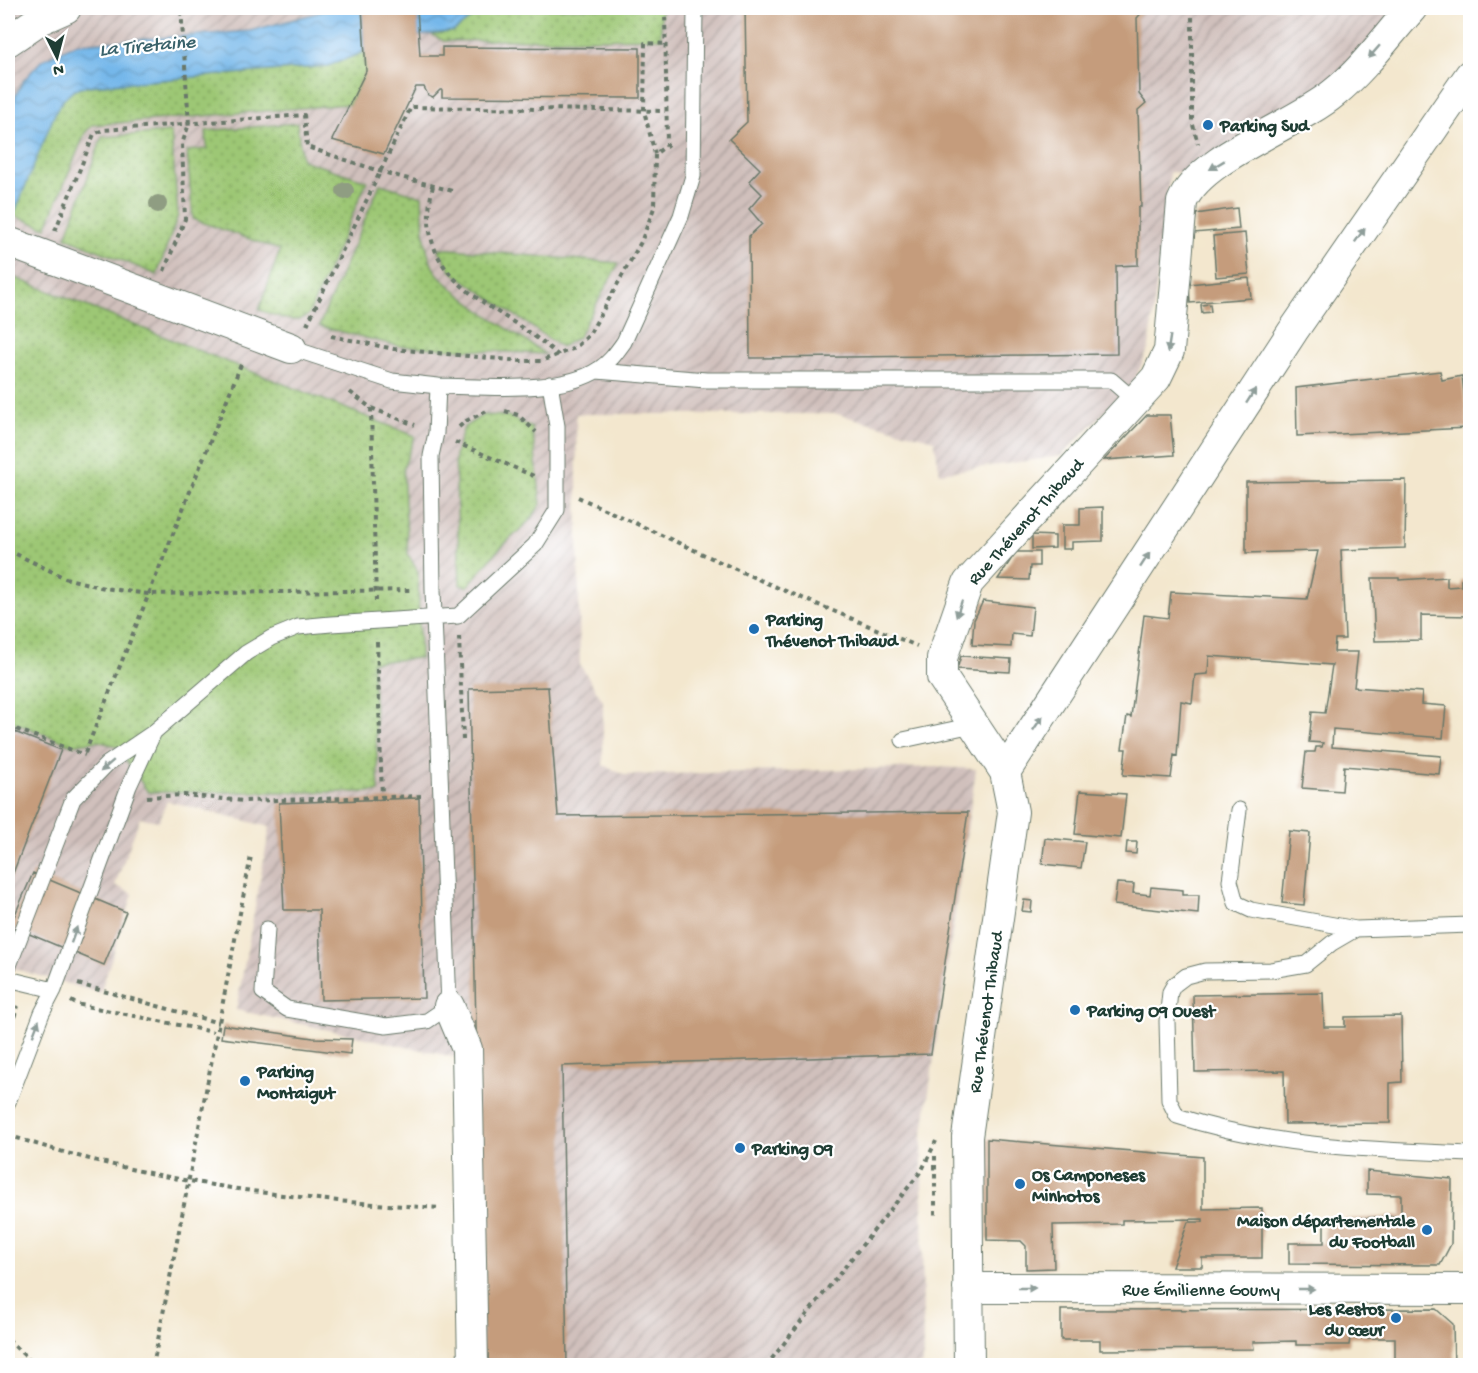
<svg xmlns="http://www.w3.org/2000/svg" width="1478" height="1373" font-family="'Gochi Hand',sans-serif">
	<style>
		.industrial { fill: url(#industrial-furrows) }
		.grass { fill: url(#grass-dots); stroke: #5e8254; stroke-width: 1.5 }
		.water { fill: url(#water-waves); stroke: #4a7a8f; stroke-width: 1.5 }
		.building { fill: #c59c7c }
		.lines { fill: none; stroke-linecap: round; stroke-linejoin: round }
		.lane-casing { stroke: #69786a; stroke-width: 17 }
		.street-casing { stroke: #69786a; stroke-width: 32 }
		.path { stroke: #69786a; stroke-width: 4; stroke-dasharray: 4.5 4.5; stroke-linecap: butt }
		.lane { stroke: #fff; stroke-width: 15 }
		.street { stroke: #fff; stroke-width: 30 }
		.tree { fill: #8f9d82 }
		.oneway { fill: #8f9e9a }
		.poi-dot { fill: #1f6fb2; stroke: #fff; stroke-width: 2 }
		.labels { text-anchor: middle; stroke-width: 4.5; stroke-linejoin: round; paint-order: stroke }
		.poi-label { font-size: 18px; font-weight: bold; fill: #1f3d34; stroke: #fff; text-anchor: start }
		.street-label { font-size: 18px; fill: #1f3d34; stroke: #fff }
		.water-label { font-size: 20px; font-style: italic; fill: #39626b; stroke: #fff }
	</style>
	<defs>
		<pattern id="industrial-furrows" width="10" height="10" patternUnits="userSpaceOnUse" patternTransform="scale(1.5)"><rect width="10" height="10" fill="#d0c0bc"/><path d="M-1 1l2-2M0 10L10 0M9 11l2-2" fill="none" stroke="#a89d9a"/></pattern>
		<pattern id="grass-dots" width="8" height="8" patternUnits="userSpaceOnUse" patternTransform="scale(1.5)"><rect width="8" height="8" fill="#9dc774"/><path d="M2 2h.1M6 6h.1" fill="none" stroke="#7fa360" stroke-width="1.8" stroke-linecap="round"/></pattern>
		<pattern id="water-waves" width="16" height="10" patternUnits="userSpaceOnUse" patternTransform="scale(1.5)"><rect width="16" height="10" fill="#75b7ea"/><path d="M0 5q4-4 8 0t8 0" fill="none" stroke="#5f96be"/></pattern>
	</defs>
	<rect width="100%" height="100%" fill="#fff"/>
	<filter id="ink" filterUnits="userSpaceOnUse"><feTurbulence type="fractalNoise" baseFrequency=".0167" numOctaves="2"/><feDisplacementMap in="SourceGraphic" scale="12" xChannelSelector="R" yChannelSelector="G"/><feConvolveMatrix kernelMatrix="1 2 1 2 8 2 1 2 1" color-interpolation-filters="sRGB"/></filter>
	<filter id="wash" filterUnits="userSpaceOnUse"><feTurbulence type="fractalNoise" baseFrequency=".008" numOctaves="4" result="noise"/><feDisplacementMap in="SourceGraphic" scale="24" xChannelSelector="R" yChannelSelector="G"/><feGaussianBlur stdDeviation="1.35" result="paint"/><feColorMatrix in="noise" values="0 0 0 0 0 0 0 0 0 0 0 0 0 0 0 0 0 1.4 0 .05"/><feComposite in="paint" operator="in"/></filter>
	<g filter="url(#wash)">
		<rect width="100%" height="100%" fill="#f3e7ce"/>
		<!-- industrial -->
		<path class="industrial" d="M8,8H1400L1330,89L1188,173L1170,172L1149,347L1134,382L1061,456L940,473L934,440L837,414H576L580,665L603,701V765L625,775L939,767L976,769L922,1139L923,1365H463L459,1058L236,1010L270,827L167,801L159,821L140,818L115,885L133,894L100,993L8,967Z"/>
		<!-- grass -->
		<path class="grass" d="M493,8H661V38L444,41L432,35L454,31L474,16Z
			M364,52L366,71L349,104L92,125L85,133L46,228L13,215L55,113L63,100L74,90L87,86L328,66Z
			M297,123L302,160L367,181L309,314C296,327 275,315 259,310L280,250L193,219L187,151L207,149L206,131Z
			M171,132L178,215L157,275L66,237L102,137Z
			M380,184L422,196C423,219 423,243 432,265C442,289 521,337 545,354L398,346L319,326Z
			M438,248L619,263L578,337L561,347L451,271Z
			M8,275L415,436L403,469L408,554L418,572L420,658L372,662L379,792H148L116,746L98,741L72,745L8,720Z
			M483,415L508,416L532,428L541,504L530,520L497,551L467,587L460,585L455,455L464,427Z"/>
		<!-- water -->
		<path class="water" d="M335,8H362L364,52L328,66L87,86L74,90L63,100L55,113L8,229V111L23,81L42,60L76,44L250,31Z
			M417,8H493L474,16L454,31L418,36Z"/>
		<g id="blocks">
			<!-- building -->
			<path class="building" d="M362,8H417L420,56H442V47L640,48V98L442,97V90H440L433,97L428,95L424,87H416L384,154L332,140L366,71Z
				M745,8H1143L1145,9L1137,18L1139,94L1146,103L1138,110L1141,207H1138V265L1116,266L1117,354L750,358L749,236L762,224L749,209L762,194L749,181L760,169L729,139L747,122Z
				M1237,208L1239,229L1194,233L1196,214Z
				M1245,233L1249,274L1216,277L1213,236Z
				M1249,278L1251,298L1190,303L1189,284Z
				M1467,291H1470V316H1469Z
				M1210,304L1211,312L1202,313L1201,305Z
				M1440,371L1442,380L1462,376L1468,428L1297,436L1296,388Z
				M1147,415H1170L1174,455L1104,460Z
				M1406,480L1405,548L1341,550L1345,639H1335L1334,652H1358L1354,687L1422,692L1421,704L1446,706L1443,738L1333,729L1332,747L1441,756L1439,774L1344,766L1342,791L1302,788L1306,752H1315L1316,747H1322L1323,743L1309,742L1312,712L1325,713L1332,665L1209,656L1208,674L1195,675L1192,703L1181,701L1177,756L1174,755L1171,778L1123,775L1126,749H1122L1127,716L1131,717L1144,615L1168,618L1171,592L1307,599L1318,551L1246,553V482Z
				M1103,507V541L1072,542V549H1062V525H1080V508Z
				M1032,535L1055,536V548L1032,549Z
				M1016,552H1039V566H1030L1029,580L998,579Z
				M1447,577V587L1461,586V580H1470V616L1421,615V640L1375,641L1372,578H1399V580Z
				M983,601L1033,607L1030,636L1012,634L1011,647L972,645L974,620Z
				M961,656L1011,659L1010,672L957,669Z
				M548,687L558,816L968,812L931,1054L562,1066L567,1366H483L469,689Z
				M12,731L61,750L8,886V742Z
				M1080,791L1126,794L1121,838L1075,834Z
				M419,798L424,998L321,1000L319,910H284L279,803Z
				M1289,831L1310,833L1304,905L1282,903Z
				M1045,838L1085,842L1081,868L1042,864Z
				M1127,842H1137L1136,854L1126,853Z
				M33,873L126,912L104,965L10,926Z
				M1117,883L1134,884L1133,893L1150,895L1151,887L1183,890V895H1199L1198,914L1114,905Z
				M1024,900L1032,901L1031,912L1022,911Z
				M1323,993L1324,1027H1345V1017L1401,1016L1402,1082L1390,1083V1123L1285,1124L1284,1071L1195,1072L1193,995Z
				M223,1025L313,1038L352,1039L350,1054L221,1038Z
				M987,1139L1203,1157V1209L1262,1208V1258H1202V1267H1172L1188,1222H1203V1219L1122,1220V1224L1053,1225L1054,1268L1026,1269V1246L1021,1241L987,1240Z
				M1367,1171L1452,1179L1451,1244L1440,1265L1289,1264V1243H1324V1220L1401,1216V1195L1367,1194Z
				M1436,1309L1453,1324L1454,1366H1395V1338H1350L1349,1345H1296V1341L1253,1342L1254,1349L1100,1350V1340H1061V1310Z"/>
		</g>
	</g>
	<g filter="url(#ink)">
		<use href="#blocks" fill-opacity="0" stroke="#69786a" stroke-width="1.5"/>
		<g class="lines">
			<defs>
				<path id="lane" d="M597,371L706,380H1111L1134,400
					M438,386C482,386 561,395 599,369C610,362 616,353 624,342L681,216L693,176L695,8
					M903,740L973,725
					M1239,810L1230,881L1236,903L1251,910L1356,929
					M1470,925L1356,929L1332,943L1306,964L1271,970L1205,971L1186,976L1174,985L1170,992L1167,1021L1169,1100L1177,1116C1271,1147 1372,1150 1470,1154
					M267,929L263,992L287,1009L386,1026L427,1021L449,1006L433,590L431,456L436,433L438,386L392,381L291,348
					M8,968L73,799L107,764L154,732L246,653L271,638L298,627L331,624L458,616L535,545L557,510V426L550,384
					M8,979L54,990L42,1013L8,1102
					M54,990L129,786L154,732"/>
				<path id="street" d="M8,41L39,20L66,8
					M8,242L291,348
					M1005,772L1293,331L1470,75
					M449,1006L467,1049L473,1366
					M968,1288L1470,1289
					M969,1366L967,1137L1013,812L1005,772L942,677V658L968,583L1156,378L1169,351L1182,202C1200,157 1296,125 1334,93C1364,69 1387,36 1412,8"/>
			</defs>
			<!-- lane casing -->
			<use href="#lane" class="lane-casing"/>
			<!-- street casing -->
			<use href="#street" class="street-casing"/>
			<!-- path -->
			<path class="path" d="M1192,8V121L1198,144
				M655,154L644,111L645,43L667,44
				M433,186C408,287 503,303 560,357
				M55,231L94,134L103,130L304,115L307,147L379,171L456,192
				M164,271L185,219L182,144L189,124L181,8
				M307,325L411,107L665,111
				M331,336L394,349L521,361H541L575,348L589,335L641,242L654,208L655,154L667,145L665,8
				M350,392L371,408L415,425
				M371,408L376,601
				M505,411L518,415L536,432
				M459,427L466,421L489,410
				M455,442L536,477
				M578,497L764,582L917,646
				M8,550L65,578L104,588L148,594L413,590
				M459,637L463,740
				M377,642L382,797
				M8,726L85,755
				M85,753L242,362
				M147,797L184,795L244,801L421,796
				M78,984L219,1023
				M71,1001L76,1004L213,1032
				M8,1034L18,1006
				M8,1135C150,1182 292,1201 441,1208
				M935,1156V1218
				M8,1340L36,1366
				M8,1359L14,1366
				M153,1366L251,856
				M766,1366L922,1170L936,1141"/>
			<!-- lane -->
			<use href="#lane" class="lane"/>
			<!-- street -->
			<use href="#street" class="street"/>
		</g>
		<!-- trees -->
		<g class="tree">
			<circle cx="345" cy="191" r="9"/>
			<circle cx="158" cy="204" r="9"/>
		</g>
		<!-- one-way arrows -->
		<defs><path id="oneway-solid" d="M-6-.8H1V-3.2L6.5 0L1 3.2V.8H-6Z" transform="scale(1.5)"/></defs>
		<g class="oneway">
			<use href="#oneway-solid" transform="translate(1374 52) rotate(131)"/>
			<use href="#oneway-solid" transform="translate(1217 165) rotate(149)"/>
			<use href="#oneway-solid" transform="translate(1360 235) rotate(-55)"/>
			<use href="#oneway-solid" transform="translate(1169 344) rotate(99)"/>
			<use href="#oneway-solid" transform="translate(1251 396) rotate(-57)"/>
			<use href="#oneway-solid" transform="translate(1145 560) rotate(-57)"/>
			<use href="#oneway-solid" transform="translate(959 609) rotate(109)"/>
			<use href="#oneway-solid" transform="translate(1038 723) rotate(-56)"/>
			<use href="#oneway-solid" transform="translate(107 766) rotate(139)"/>
			<use href="#oneway-solid" transform="translate(74 935) rotate(-70)"/>
			<use href="#oneway-solid" transform="translate(36 1028) rotate(-69)"/>
			<use href="#oneway-solid" transform="translate(1027 1288)"/>
			<use href="#oneway-solid" transform="translate(1306 1289)"/>
		</g>
	</g>
	<!-- markers -->
	<g class="poi-dot">
		<circle cx="1208" cy="125" r="6"/>
		<circle cx="754" cy="629" r="6"/>
		<circle cx="1075" cy="1010" r="6"/>
		<circle cx="245" cy="1081" r="6"/>
		<circle cx="740" cy="1148" r="6"/>
		<circle cx="1020" cy="1184" r="6"/>
		<circle cx="1427" cy="1230" r="6"/>
		<circle cx="1396" cy="1318" r="6"/>
	</g>
	<g class="labels">
		<!-- poi labels -->
		<g class="poi-label">
			<text x="1220" y="131">Parking Sud</text>
			<text x="766" y="625">Parking<tspan x="766" dy="21">Thévenot Thibaud</tspan></text>
			<text x="1087" y="1016">Parking O9 Ouest</text>
			<text x="257" y="1077">Parking<tspan x="257" dy="21">Montaigut</tspan></text>
			<text x="752" y="1154">Parking O9</text>
			<text x="1032" y="1180">Os Camponeses<tspan x="1032" dy="21">Minhotos</tspan></text>
			<text x="1415" y="1226" text-anchor="end">Maison départementale<tspan x="1415" dy="21">du Football</tspan></text>
			<text x="1384" y="1314" text-anchor="end">Les Restos<tspan x="1384" dy="21">du cœur</tspan></text>
		</g>
		<!-- street labels -->
		<g class="street-label">
			<text transform="translate(1025 521) rotate(-48)" y="6">Rue Thévenot Thibaud</text>
			<text transform="translate(985 1012) rotate(-82)" y="6">Rue Thévenot Thibaud</text>
			<text x="1201" y="1295">Rue Émilienne Goumy</text>
		</g>
		<!-- water labels -->
		<g class="water-label">
			<text transform="translate(147 44) rotate(-5)" y="7">La Tiretaine</text>
		</g>
	</g>
	<!-- margin -->
	<rect width="1478" height="1373" fill="none" stroke="#fff" stroke-width="30"/>
	<!-- north arrow -->
	<g transform="translate(57 57) rotate(174)" stroke="#ffffff" stroke-width="4.5" paint-order="stroke">
	<path d="M0-4.5L10 22L0 15L-10 22Z" fill="#1f3d34"/>
	<text y="-9" font-size="16" font-weight="bold" text-anchor="middle" fill="#1f3d34">N</text>
	</g>
</svg>
